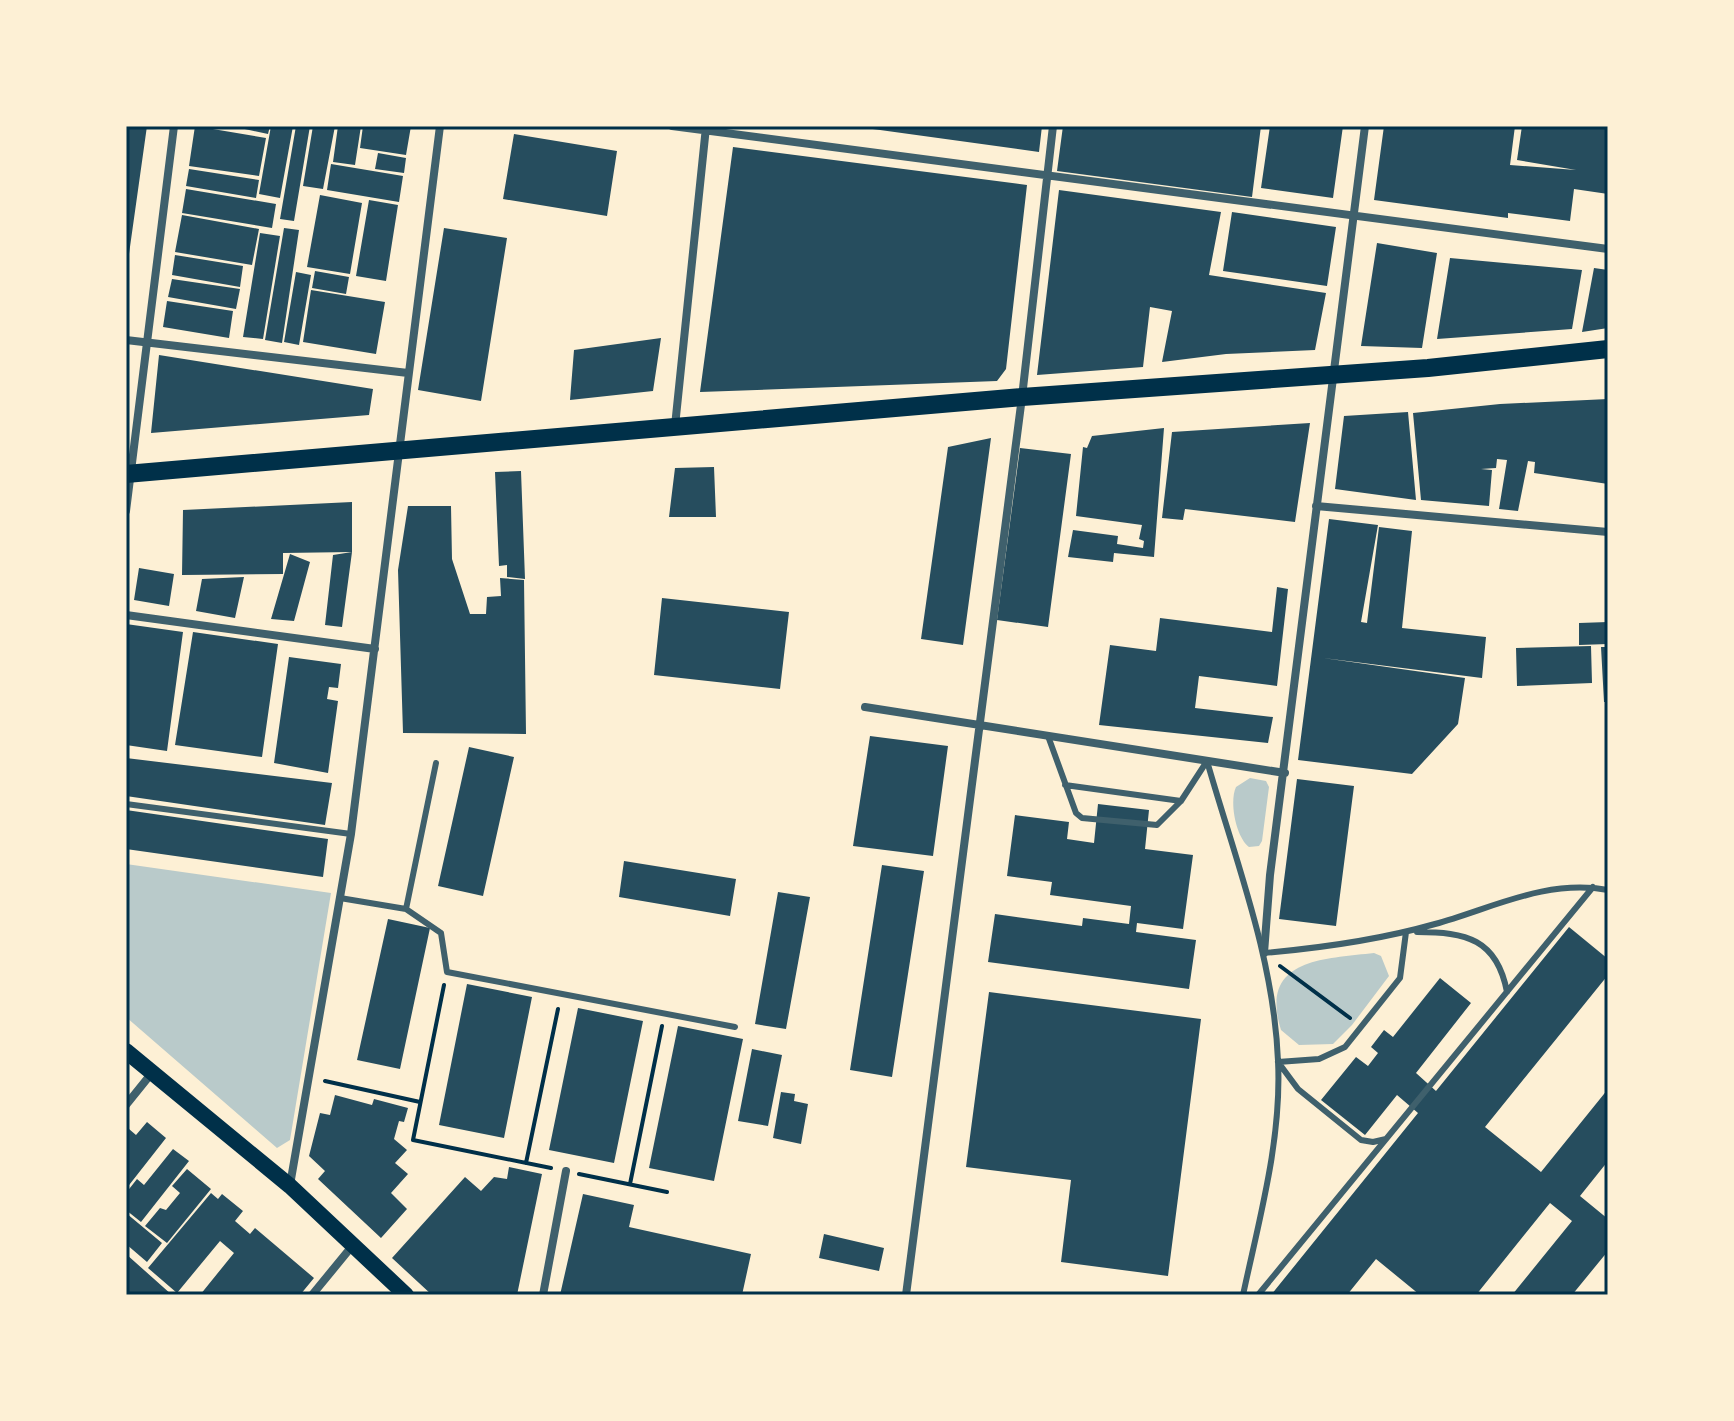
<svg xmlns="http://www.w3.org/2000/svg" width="1734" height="1421" font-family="Lato,sans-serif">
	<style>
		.green { fill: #b9caca }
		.building { fill: #264d5e }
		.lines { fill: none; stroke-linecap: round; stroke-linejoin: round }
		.path { stroke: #003049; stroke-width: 4 }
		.service { stroke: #3f606c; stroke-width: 6 }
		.minor { stroke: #3f606c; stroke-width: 8 }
		.secondary { stroke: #003049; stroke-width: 16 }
		.primary { stroke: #003049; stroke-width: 18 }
		.neatline { fill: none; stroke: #003049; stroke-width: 3 }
	</style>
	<rect width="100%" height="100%" fill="#fdf0d5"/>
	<!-- green -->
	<path class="green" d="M1250,778L1266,781L1269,787L1262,841L1259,846L1249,847C1236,837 1229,802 1236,787Z
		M126,864L331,893L290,1140L277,1148L126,1017Z
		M1374,953L1381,956L1389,976L1352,1025L1333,1044L1299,1045L1281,1030C1259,959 1322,959 1374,953Z"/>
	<!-- building -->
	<path class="building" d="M126,126H147L128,261H126Z
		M195,126L266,138L259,176L189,166Z
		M231,126H270L268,134Z
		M271,126H293L280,198L259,194Z
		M296,126H310L294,221L280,219Z
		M313,126H335L323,189L303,186Z
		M338,126H361L355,165L333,162Z
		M363,126H411L406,155L360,148Z
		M851,126H1042L1039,152Z
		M1063,126H1261L1252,197L1057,171Z
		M1270,126H1343L1333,198L1261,188Z
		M1384,126H1515L1510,165L1576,170L1517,160L1522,126H1608V194L1574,189L1570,221L1508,213V218L1374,200Z
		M514,134L617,151L607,216L503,199Z
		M733,147L1027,185L1006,369L997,381L700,392Z
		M378,153L406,158L404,173L375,169Z
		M331,164L403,176L399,202L327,190Z
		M189,169L259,180L256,198L186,186Z
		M186,189L276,204L272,228L182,213Z
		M1059,190L1221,212L1209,275L1326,293L1315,350L1226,354L1162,362L1172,311L1150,307L1143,367L1037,375Z
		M320,195L362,203L350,274L307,267Z
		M369,200L398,205L386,281L356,276Z
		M1232,212L1336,227L1327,286L1223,271Z
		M182,215L259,229L252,265L175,252Z
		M284,228L299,230L282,343L265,340Z
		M444,228L507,238L481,401L418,390Z
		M260,233L280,236L263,339L243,337Z
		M1377,243L1437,253L1422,348L1361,346Z
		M175,255L243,266L240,287L172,275Z
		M1450,258L1582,270L1572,329L1437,339Z
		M1594,268L1608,270V328L1582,332Z
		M315,271L349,277L346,294L312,288Z
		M296,272L311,275L299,345L284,342Z
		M172,279L240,289L236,309L168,297Z
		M311,290L385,302L376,354L303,342Z
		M167,301L233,311L229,338L163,327Z
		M661,338L653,391L570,400L574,350Z
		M159,355L373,389L369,415L151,433Z
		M1608,399V484L1534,473L1535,462L1528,461L1518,511L1499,509L1507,460L1497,459L1496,468L1481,469L1492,470L1489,506L1421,500L1413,413L1500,404Z
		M1408,412L1416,500L1335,489L1344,416Z
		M1310,423L1295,522L1185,509L1183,520L1162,518L1172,432Z
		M1164,428L1154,557L1114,553L1113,562L1068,557L1073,530L1118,536L1117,544L1143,548L1144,541L1139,539L1142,525L1076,516L1083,447L1087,448L1092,436Z
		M991,438L963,645L921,639L948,447Z
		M1020,448L1071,454L1048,627L997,620Z
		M714,467L716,517H669L675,468Z
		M521,471L525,579L507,577V565L499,566L495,472Z
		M352,502V552L283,553V574L182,575L183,510Z
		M408,506H451L452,559L470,614H486L487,597L501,596L500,578L524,580L526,734L403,733L398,570Z
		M1329,519L1378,525L1361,622L1367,623L1379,527L1412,531L1402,628L1486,637L1482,678L1323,658L1465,678L1458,724L1412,774L1298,760Z
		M352,552L342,627L325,625L333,555Z
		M290,554L310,562L294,621L271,619Z
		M139,568L174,574L169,606L134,600Z
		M244,577L235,618L196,611L202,579Z
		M1277,587L1288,589L1277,686L1199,676L1195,708L1273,717L1268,743L1099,725L1110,645L1156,651L1160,618L1272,632Z
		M662,598L789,612L780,689L654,675Z
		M1608,622V644L1579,645V623Z
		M126,624L183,632L167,751L126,745Z
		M193,632L278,644L262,757L175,745Z
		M1591,646L1592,683L1517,686L1516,648Z
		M1601,647H1608V702H1604Z
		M289,657L341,664L338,688L329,687L327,699L338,701L328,773L274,763Z
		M870,736L948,746L933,856L853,846Z
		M469,747L514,757L483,896L438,886Z
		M126,758L332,783L325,825L126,796Z
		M1297,779L1354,786L1336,926L1279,919Z
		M1098,804L1149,810L1145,849L1193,855L1183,929L1137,923L1136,932L1196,940L1189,989L988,962L995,914L1082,926L1083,918L1129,924L1131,906L1050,895L1052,882L1007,876L1015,815L1069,822L1067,839L1094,843Z
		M126,810L328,839L323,877L126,849Z
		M624,861L736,879L730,916L619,897Z
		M882,865L924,871L892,1077L850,1070Z
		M778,892L810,897L786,1029L755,1024Z
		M388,919L430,928L400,1069L357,1060Z
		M1569,927L1608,959V975L1485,1127L1541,1172L1608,1089V1161L1580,1196L1608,1219V1251L1572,1295H1512L1572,1221L1550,1203L1476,1295H1420L1376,1259L1347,1295H1271L1418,1113L1397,1095L1365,1135L1321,1100L1356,1057L1368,1066L1378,1053L1371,1047L1384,1030L1393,1037L1440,978L1471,1003L1416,1073L1436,1091Z
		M467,984L532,997L504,1138L439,1125Z
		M989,992L1201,1019L1168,1276L1061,1262L1071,1180L966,1167Z
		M578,1008L643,1021L614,1163L549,1150Z
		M678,1026L743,1039L714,1181L649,1168Z
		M752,1049L782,1055L768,1126L738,1121Z
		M781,1092L795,1094L794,1101L808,1104L801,1144L773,1138Z
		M335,1095L372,1105L374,1099L408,1108L404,1122L399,1121L394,1139L407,1150L395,1163L408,1174L391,1193L407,1209L381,1238L318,1179L325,1171L309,1156L320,1113L330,1115Z
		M147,1122L166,1138L126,1189V1133L129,1129L136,1135Z
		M173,1149L189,1161L141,1222L126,1210V1193L137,1179L144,1185Z
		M509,1167L542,1174L517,1295H432L392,1258L465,1177L481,1191L494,1177L507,1179Z
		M187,1169L211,1189L167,1243L145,1226L160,1208L166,1210L180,1193L172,1186Z
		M211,1193L218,1199L222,1194L243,1211L235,1221L250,1234L255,1228L314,1278L300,1295H200L234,1253L220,1241L177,1293L148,1268Z
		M583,1194L634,1205L629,1227L751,1254L742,1295H560Z
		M126,1213L162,1243L147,1262L126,1244Z
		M824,1234L884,1248L879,1271L819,1258Z
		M126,1254L172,1295H126Z"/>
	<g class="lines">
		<!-- path -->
		<path class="path" d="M1280,966L1350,1018
			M444,985L413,1140L551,1168
			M325,1081L420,1102
			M526,1163L558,1009
			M579,1174L667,1192
			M630,1184L662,1026"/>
		<!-- service -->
		<path class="service" d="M1048,736L1076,813L1082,818L1157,825L1181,801L1207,761
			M1207,761C1235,859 1274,958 1278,1061C1282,1139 1259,1220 1243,1295
			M1065,785L1181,801
			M126,804L351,834
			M340,898L406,909L436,763
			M406,909L441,933L447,972L735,1027
			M1417,932C1466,932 1497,939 1507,992
			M1264,953C1321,948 1379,940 1435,924C1493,908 1545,879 1608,890
			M1278,1062L1319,1059L1345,1047L1400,978L1406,932
			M1278,1062L1298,1089L1361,1140L1373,1142L1386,1139
			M879,1295H880
			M1258,1295L1593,887"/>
		<!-- minor -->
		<path class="minor" d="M672,126L1608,249
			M126,340L408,373
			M675,426L706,127
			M1316,506L1608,532
			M126,511L174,126
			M126,615L375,649
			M865,707L1285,773
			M1264,953L1270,875L1365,126
			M126,1105L151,1074
			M290,1185L351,834L440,126
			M312,1295L353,1245
			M543,1295L566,1171
			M906,1295L1022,397L1053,126"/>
		<!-- secondary -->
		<path class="secondary" d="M126,1051L290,1186L406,1295"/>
		<!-- primary -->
		<path class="primary" d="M126,474L1022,397L1428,368L1608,349"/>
	</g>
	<!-- border -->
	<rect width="1734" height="1421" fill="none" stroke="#fdf0d5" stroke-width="256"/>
	<rect x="128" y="128" width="1478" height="1165" class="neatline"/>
</svg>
